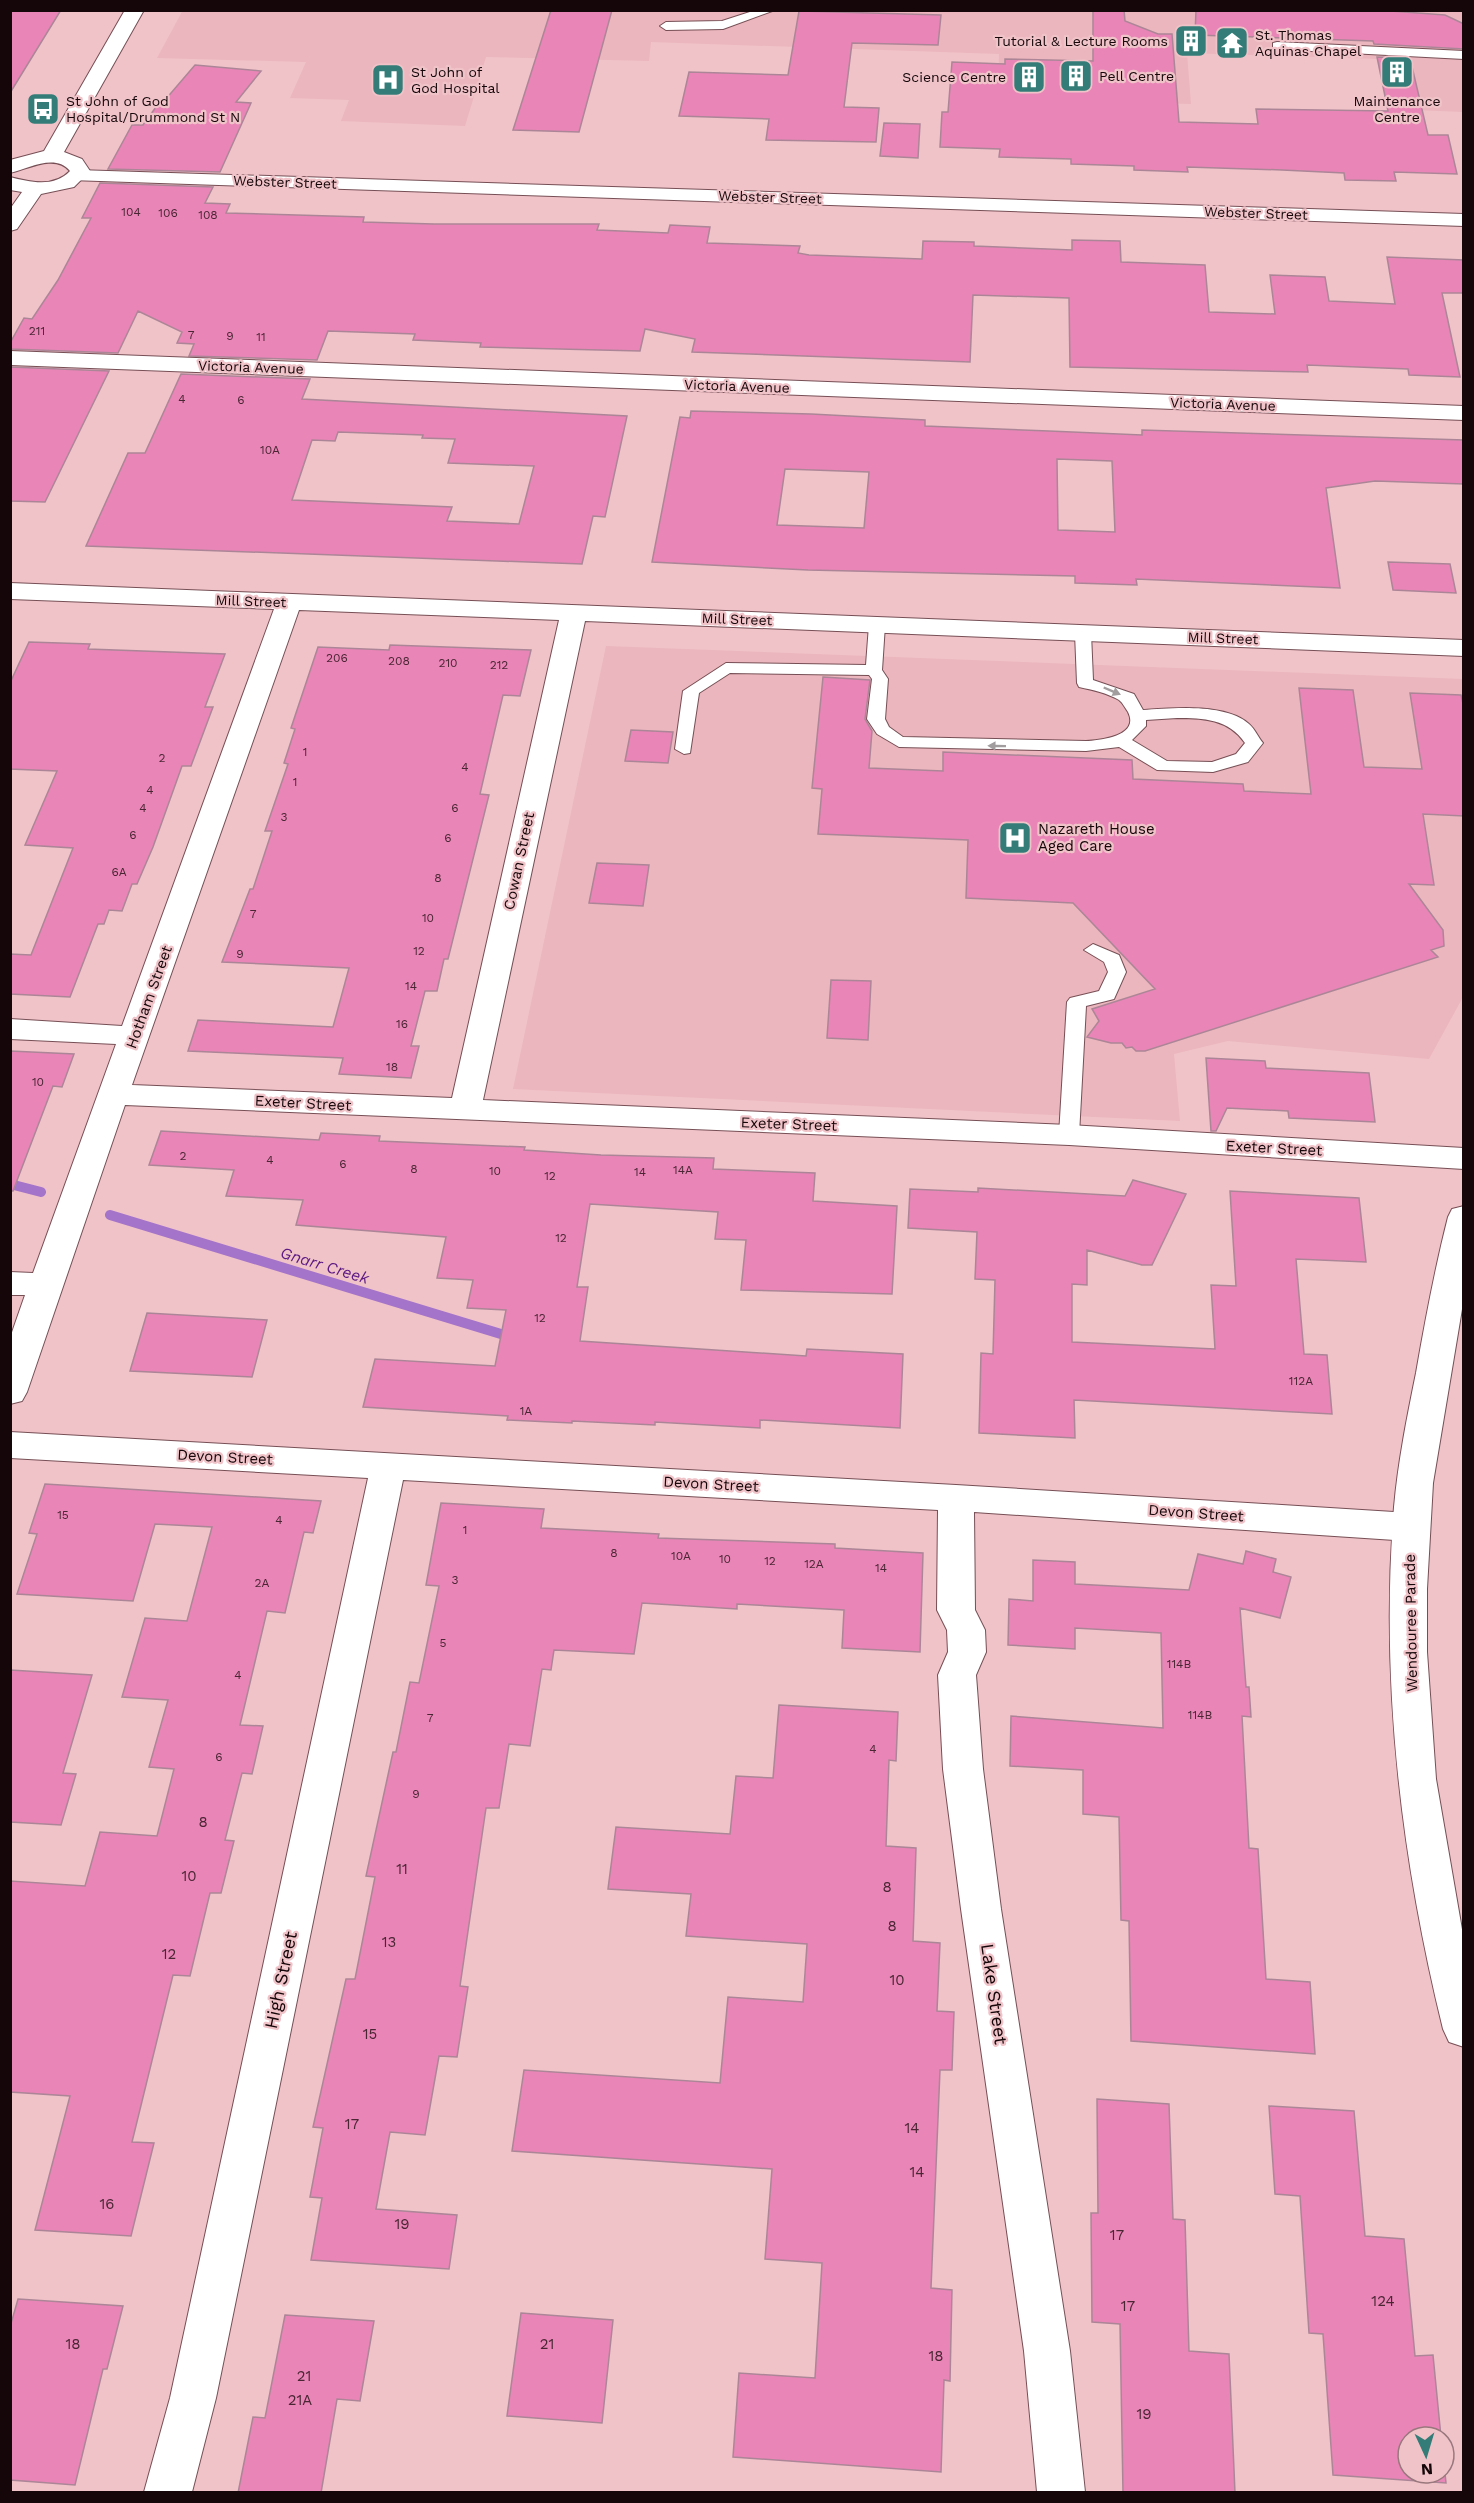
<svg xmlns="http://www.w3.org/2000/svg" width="1474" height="2503" font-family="'Work Sans',sans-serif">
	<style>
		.built { fill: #ebb6bd }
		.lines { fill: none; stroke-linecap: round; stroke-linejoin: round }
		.stream { stroke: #a473ca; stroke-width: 10 }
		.building { fill: #e985b7; stroke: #ac8697; stroke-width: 1.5; fill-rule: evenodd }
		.service-casing { stroke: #764f55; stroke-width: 2 }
		.minor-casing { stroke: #764f55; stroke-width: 2 }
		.tertiary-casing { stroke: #764f55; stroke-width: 2 }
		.secondary-casing { stroke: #764f55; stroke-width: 2 }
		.service { fill: #fff; fill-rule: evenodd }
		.minor { fill: #fff; fill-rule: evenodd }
		.tertiary { fill: #fff; fill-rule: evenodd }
		.secondary { fill: #fff; fill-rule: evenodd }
		.oneway { fill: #a19c9d }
		.labels { text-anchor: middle; stroke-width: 4.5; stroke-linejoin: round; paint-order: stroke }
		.number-label { font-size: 12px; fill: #4a2634 }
		.far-poi-label { font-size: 14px; fill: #150709; stroke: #f0c3c9; text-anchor: start }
		.far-street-label { font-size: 14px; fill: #150709; stroke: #f0c3c9 }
		.poi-label { font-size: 15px; fill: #150709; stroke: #f0c3c9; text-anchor: start }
		.street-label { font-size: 15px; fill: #150709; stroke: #f0c3c9 }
		.near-number-label { font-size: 15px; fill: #4a2634 }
		.water-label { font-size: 16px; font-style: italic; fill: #5c1a83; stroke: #f0c3c9 }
		.near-street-label { font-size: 18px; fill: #150709; stroke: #f0c3c9 }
	</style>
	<rect width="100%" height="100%" fill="#f0c3c9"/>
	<!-- built -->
	<path class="built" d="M183,10H1463L1464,112L1388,109L1378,59L1187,53L1191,104L998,98L999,54L651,42L649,61L486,57L465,126L341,121L349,100L290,98L306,62L157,58Z
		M606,646L1463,679V997L1429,1059L1228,1041L1174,1054L1180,1121L513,1089Z"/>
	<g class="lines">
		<!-- stream -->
		<path class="stream" d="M10,1184L41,1192
			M110,1215L514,1338"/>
	</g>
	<!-- building -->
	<path class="building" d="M10,10H61L10,93Z
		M551,10H612L579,132L513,130Z
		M1093,10H1124L1125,21L1158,34H1172L1179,122L1258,124L1256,109L1388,111L1377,57L1410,58L1428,135H1448L1457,174L1394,172L1396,181L1345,180L1344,173L1282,170L1187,167L1188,172L1134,170V166L1071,164V159L999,157L1000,149L940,147L942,112H948L952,62L1005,64V59L1093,61Z
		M1196,10H1377L1445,15L1464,24V49L1374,44L1373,41L1195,35Z
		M799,11L941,15L938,45L852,43L844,107L879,108L876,142L766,140L769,119L679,116L689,72L788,75Z
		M195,65L261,71L236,102L251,103L220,172L108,169L132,125H143L161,100H165Z
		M884,123L920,124L918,158L880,156Z
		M100,183L213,187L205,203L230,204L226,213L364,217L363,222L434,224H599L597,230L668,233L670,225L710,227L707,243L800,246L798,253L809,255L922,259L923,241L974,242V246L1072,250V240L1120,241L1121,262L1205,265L1209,312L1275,314L1270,275L1325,277L1329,301L1395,304L1387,257L1464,260V293H1442L1460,377L1409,375L1408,369L1307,365L1308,372L1070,367L1069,298L973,295L970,362L692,352L695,339L645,329L640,351L480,347L481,343L413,340L415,334L328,331L317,360L189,356L194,344L177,343L182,332L138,311L118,353L10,349V343L24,318L32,319L58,280L91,218H82Z
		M10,367L109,371L45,502L10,501Z
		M181,374L310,379L302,399L627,416L605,517L593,516L582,564L86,546L128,453H145ZM338,432L423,435L422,438L455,439L448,463L534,466L519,524L447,521L452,507L292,500L312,440L335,441Z
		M691,411L811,414L925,420V426L1049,431L1142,435V430L1464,440V484L1375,481L1326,488L1340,588L1136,579L1137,585L1075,583V576L808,570L652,562L680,417L690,418ZM1057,459L1112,461L1115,532L1058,530ZM785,469L869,472L864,528L777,525Z
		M1388,562L1450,564L1456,593L1393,590Z
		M29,642L90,644L88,649L225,654L205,707H213L191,766H182L153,847L137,884H132L122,911L109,910L104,924H98L70,997L10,994V954L31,955L73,848L25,845L57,771L10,769V683Z
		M390,645L531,650L520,696L503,695L480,794L489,795L448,959H444L437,991H425L411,1046H419L411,1078L339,1074L343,1058L188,1051L198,1020L333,1027L349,968L222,962L250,889H253L272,831H265L288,764L284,763L295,729L291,728L318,647L389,650Z
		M823,677L870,680L865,719L872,731L869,768L943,771V752L1132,760L1133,779L1243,784L1244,791L1311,794L1299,688L1353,690L1364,767L1422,769L1410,693L1461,695L1464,708V816L1423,814L1434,885L1409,884L1443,930L1444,946L1431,950L1438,957L1145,1051H1136L1132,1047L1126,1048L1122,1043H1111L1087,1037L1099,1021L1092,1009L1155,989L1073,903L966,898L968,840L818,834L822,789L812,788Z
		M631,730L673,732L668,763L625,761Z
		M597,863L649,865L643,906L589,903Z
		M831,980L871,981L868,1040L827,1038Z
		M10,1051L74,1054L62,1087L53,1086L13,1191H10Z
		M1206,1058L1265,1061L1266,1068L1369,1073L1375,1122L1289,1118L1288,1111L1227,1108L1216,1131H1211Z
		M161,1131L319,1140L321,1133L380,1136L379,1141L525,1147L524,1150L601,1155L714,1158L713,1169L815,1173L813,1201L897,1206L892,1294L741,1290L746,1240L715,1239L718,1212L590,1204L577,1287H588L580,1341L806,1356L807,1349L903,1354L900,1428L760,1420V1428L655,1422V1425L572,1421V1423L507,1420L508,1416L363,1407L375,1359L495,1366L506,1310L467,1308L473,1280L437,1278L446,1237L296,1225L303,1200L226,1196L234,1170L149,1165Z
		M1133,1180L1186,1194L1152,1265H1142L1087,1250V1285L1072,1284V1342L1215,1349L1211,1285L1236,1286L1230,1191L1359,1198L1366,1262L1296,1259L1304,1354L1327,1355L1332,1414L1074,1400L1075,1438L979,1433L981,1353L993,1354L995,1280L975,1279L977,1232L908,1228L910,1189L978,1192V1188L1125,1196Z
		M147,1313L267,1320L252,1377L130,1371Z
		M45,1484L321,1501L313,1533L304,1532L285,1613L267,1611L240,1725L263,1726L252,1774L242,1773L225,1840L234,1841L221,1893H210L190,1976L173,1975L132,2142L154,2143L131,2236L35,2230L70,2096L10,2092V1881L85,1886L100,1832L157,1836L174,1769L149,1767L168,1700L122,1697L145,1618L187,1621L212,1527L155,1524L133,1601L17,1594L37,1534L29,1533Z
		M441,1503L544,1509L541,1528L659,1534L658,1538L835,1544V1548L923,1553L920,1652L842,1648L844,1610L737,1604V1609L642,1603L634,1654L554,1650L551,1670L542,1669L530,1746L509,1744L499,1808H486L460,1986L468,1987L457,2057L439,2056L425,2135L390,2132L376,2209L457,2215L449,2269L311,2260L322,2198L310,2197L323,2128L313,2127L346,1979H355L375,1877L366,1876L393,1752H396L410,1682L419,1683L439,1586L426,1585Z
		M1246,1551L1276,1559L1273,1572L1291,1577L1280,1618L1240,1608L1246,1687H1249L1251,1717L1242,1716L1249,1848L1258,1849L1266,1979L1310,1982L1315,2054L1131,2041L1129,1921L1121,1920L1119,1817L1083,1814V1770L1010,1766L1011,1716L1163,1728L1161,1633L1075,1628V1649L1008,1645L1009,1599L1033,1601V1560L1075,1562V1584L1189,1590L1198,1554L1243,1564Z
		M10,1670L92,1675L63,1773L76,1774L61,1825L10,1822Z
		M779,1705L898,1712L896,1761L889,1760L886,1846L916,1848L913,1941L940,1943L937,2011L954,2012L952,2070H940L931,2288L952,2290L950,2381L944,2380L941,2472L733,2457L739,2373L815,2378L822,2263L765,2259L772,2169L512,2151L524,2070L720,2083L728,1997L803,2002L807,1944L686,1936L691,1894L608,1889L616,1827L730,1834L736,1776L773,1778Z
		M1097,2099L1169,2104L1173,2219L1185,2220L1189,2351L1229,2354L1235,2493H1123L1120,2324L1092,2322L1091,2213H1098Z
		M1269,2106L1354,2111L1365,2236L1404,2239L1415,2356L1433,2355L1441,2437H1408V2473H1444V2464L1446,2483L1333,2475L1323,2334L1309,2333L1300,2196L1275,2194Z
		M18,2299L123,2306L107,2369H103L75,2485L10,2480V2327Z
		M521,2313L613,2320L602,2423L507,2416Z
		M285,2315L374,2321L360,2401L337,2399L321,2493H238L253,2417L265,2418Z"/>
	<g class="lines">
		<defs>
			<path id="service" d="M756,10H775L723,29L666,30L660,26L666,22L722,21Z
				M1277,42L1464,51V59L1273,49V43Z
				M877,620L885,625L882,670L888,679L885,719L889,727L903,737L1086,741C1101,740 1140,736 1128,712C1125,708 1123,703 1119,700C1107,693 1093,690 1079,687L1077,683L1075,633L1083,628L1091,633L1093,680L1134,694L1143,710C1172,708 1226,703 1249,724C1255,729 1258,737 1263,743L1248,762L1213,772L1157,770L1119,747L1086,751L899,747L877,734L867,719L872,679L869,675L730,673L699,693L690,753L684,754L675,749L683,691L726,663L866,665L869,625ZM1177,718C1203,718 1229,719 1245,743L1236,754L1212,762L1167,761L1132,740L1146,726V720Z
				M1093,944L1119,955L1126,972L1114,999L1086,1006L1079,1135L1076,1140H1062L1059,1135L1067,1002L1070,998L1099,991L1108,972L1104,962L1084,950Z"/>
			<path id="minor" d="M10,351L1464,406V420L10,365Z
				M10,583L1464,640V656L585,621L483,1100L1069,1125L1464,1148V1169L1069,1145L125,1105L27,1392L22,1401L10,1404V1338L25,1295H10V1272L33,1273L116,1044L10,1039V1019L122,1026L274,609L10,599ZM299,610L559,620L452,1098L132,1085Z
				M10,1432L956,1485L1410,1513L1423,1517L1428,1527L1423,1537L1410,1541L974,1512L975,1610L985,1630L986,1652L976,1675L983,1769L1001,1909L1070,2351L1085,2492H1037L1024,2351L961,1909L943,1769L938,1675L948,1652L947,1630L937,1610L938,1510L403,1480L216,2398L192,2492H144L170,2398L368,1478L10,1458Z"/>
			<path id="tertiary" d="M77,170L1464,214V226L70,180L67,176L70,172Z
				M1464,1206V1297L1433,1483L1427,1589V1652L1436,1779L1464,1941V2047L1449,2042L1443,2029C1401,1858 1380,1683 1394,1507C1398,1462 1407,1417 1416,1373C1425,1321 1435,1268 1448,1217L1452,1209Z"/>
			<path id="secondary" d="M125,10H144L64,152L82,159L90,171L74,187L41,194L17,229L10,231V209L22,192L10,190V177C30,182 54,188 70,171C55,153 28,169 10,173V160L44,151Z"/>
		</defs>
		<!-- service casing -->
		<use href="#service" class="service-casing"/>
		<!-- minor casing -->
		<use href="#minor" class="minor-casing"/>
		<!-- tertiary casing -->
		<use href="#tertiary" class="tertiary-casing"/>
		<!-- secondary casing -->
		<use href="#secondary" class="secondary-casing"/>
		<!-- service -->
		<use href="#service" class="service"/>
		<!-- minor -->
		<use href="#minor" class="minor"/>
		<!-- tertiary -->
		<use href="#tertiary" class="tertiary"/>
		<!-- secondary -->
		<use href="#secondary" class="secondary"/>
	</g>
	<!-- one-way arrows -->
	<defs><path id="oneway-solid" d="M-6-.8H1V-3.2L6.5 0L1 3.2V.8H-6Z" transform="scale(1.5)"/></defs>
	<g class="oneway">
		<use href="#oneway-solid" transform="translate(1112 691) rotate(23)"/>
		<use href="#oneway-solid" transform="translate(997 746) rotate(-179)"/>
	</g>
	<!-- icons -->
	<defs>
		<symbol id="building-square" viewBox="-11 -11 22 22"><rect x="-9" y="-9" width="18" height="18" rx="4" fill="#337c77" stroke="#f0c3c9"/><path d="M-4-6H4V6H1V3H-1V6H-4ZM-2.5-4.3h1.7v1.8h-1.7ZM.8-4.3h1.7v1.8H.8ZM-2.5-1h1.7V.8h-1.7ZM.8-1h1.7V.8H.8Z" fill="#fff"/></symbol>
		<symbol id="temple-square" viewBox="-11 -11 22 22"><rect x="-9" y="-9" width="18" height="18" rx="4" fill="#337c77" stroke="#f0c3c9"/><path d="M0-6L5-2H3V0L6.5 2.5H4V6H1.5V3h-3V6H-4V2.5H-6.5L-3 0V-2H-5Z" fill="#fff"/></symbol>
		<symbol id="hospital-square" viewBox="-11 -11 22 22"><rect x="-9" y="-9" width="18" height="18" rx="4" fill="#337c77" stroke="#f0c3c9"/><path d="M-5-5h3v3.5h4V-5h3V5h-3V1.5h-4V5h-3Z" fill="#fff"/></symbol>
		<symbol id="bus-square" viewBox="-11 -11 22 22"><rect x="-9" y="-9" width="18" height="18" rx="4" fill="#337c77" stroke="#f0c3c9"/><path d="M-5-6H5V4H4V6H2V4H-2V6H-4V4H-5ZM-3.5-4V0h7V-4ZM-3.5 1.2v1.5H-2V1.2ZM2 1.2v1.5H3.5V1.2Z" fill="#fff"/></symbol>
	</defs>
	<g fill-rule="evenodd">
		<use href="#building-square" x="1172" y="22" width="38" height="38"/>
		<use href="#temple-square" x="1213" y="24" width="38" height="38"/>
		<use href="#building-square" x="1378" y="53" width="38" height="38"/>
		<use href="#building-square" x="1057" y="57" width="38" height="38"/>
		<use href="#building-square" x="1010" y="58" width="38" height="38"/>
		<use href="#hospital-square" x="369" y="61" width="38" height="38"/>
		<use href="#bus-square" x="24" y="90" width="38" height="38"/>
		<use href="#hospital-square" x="996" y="819" width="38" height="38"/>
	</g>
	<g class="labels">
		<!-- number labels -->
		<g class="number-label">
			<text x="131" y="216">104</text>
			<text x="168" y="217">106</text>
			<text x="208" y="219">108</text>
			<text x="37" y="335">211</text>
			<text x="191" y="339">7</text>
			<text x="230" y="340">9</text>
			<text x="261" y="341">11</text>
			<text x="182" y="403">4</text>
			<text x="241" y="404">6</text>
			<text x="270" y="454">10A</text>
			<text x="337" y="662">206</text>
			<text x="399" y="665">208</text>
			<text x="448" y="667">210</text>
			<text x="499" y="669">212</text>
			<text x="305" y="756">1</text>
			<text x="162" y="762">2</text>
			<text x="465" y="771">4</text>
			<text x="295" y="786">1</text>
			<text x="150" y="794">4</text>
			<text x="143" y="812">4</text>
			<text x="455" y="812">6</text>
			<text x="284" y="821">3</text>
			<text x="133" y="839">6</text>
			<text x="448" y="842">6</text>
			<text x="119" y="876">6A</text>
			<text x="438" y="882">8</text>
			<text x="253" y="918">7</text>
			<text x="428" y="922">10</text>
			<text x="419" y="955">12</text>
			<text x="240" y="958">9</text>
			<text x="411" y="990">14</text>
			<text x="402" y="1028">16</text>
			<text x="392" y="1071">18</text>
			<text x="38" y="1086">10</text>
			<text x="183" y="1160">2</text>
			<text x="270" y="1164">4</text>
			<text x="343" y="1168">6</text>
			<text x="414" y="1173">8</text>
			<text x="683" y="1174">14A</text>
			<text x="495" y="1175">10</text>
			<text x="640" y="1176">14</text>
			<text x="550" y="1180">12</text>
			<text x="561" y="1242">12</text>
			<text x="540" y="1322">12</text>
			<text x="1301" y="1385">112A</text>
			<text x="526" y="1415">1A</text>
			<text x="63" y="1519">15</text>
			<text x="279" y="1524">4</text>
			<text x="465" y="1534">1</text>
			<text x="614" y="1557">8</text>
			<text x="681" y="1560">10A</text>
			<text x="725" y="1563">10</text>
			<text x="770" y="1565">12</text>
			<text x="814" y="1568">12A</text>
			<text x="881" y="1572">14</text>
			<text x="455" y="1584">3</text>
			<text x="262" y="1587">2A</text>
			<text x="443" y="1647">5</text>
			<text x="1179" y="1668">114B</text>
			<text x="238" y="1679">4</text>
			<text x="1200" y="1719">114B</text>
			<text x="430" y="1722">7</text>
			<text x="873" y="1753">4</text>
			<text x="219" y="1761">6</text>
			<text x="416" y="1798">9</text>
		</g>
		<!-- far-poi labels -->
		<g class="far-poi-label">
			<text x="1255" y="40">St. Thomas<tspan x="1255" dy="16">Aquinas Chapel</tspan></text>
			<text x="1168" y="46" text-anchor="end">Tutorial &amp; Lecture Rooms</text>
			<text x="411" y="77">St John of<tspan x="411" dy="16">God Hospital</tspan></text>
			<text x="1099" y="81">Pell Centre</text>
			<text x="1006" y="82" text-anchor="end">Science Centre</text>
			<text x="66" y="106">St John of God<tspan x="66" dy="16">Hospital/Drummond St N</tspan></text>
			<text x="1397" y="106" text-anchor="middle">Maintenance<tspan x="1397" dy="16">Centre</tspan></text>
		</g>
		<!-- far-street labels -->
		<g class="far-street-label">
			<text transform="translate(285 182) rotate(2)" y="5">Webster Street</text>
			<text transform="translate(770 197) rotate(2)" y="5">Webster Street</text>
			<text transform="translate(1256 213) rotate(2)" y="5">Webster Street</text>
			<text transform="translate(251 367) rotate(2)" y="5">Victoria Avenue</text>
			<text transform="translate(737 386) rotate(2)" y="5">Victoria Avenue</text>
			<text transform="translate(1223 404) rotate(2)" y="5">Victoria Avenue</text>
			<text transform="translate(251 601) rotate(2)" y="5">Mill Street</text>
			<text transform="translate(737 619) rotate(2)" y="5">Mill Street</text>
			<text transform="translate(1223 638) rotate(2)" y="5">Mill Street</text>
		</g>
		<!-- poi labels -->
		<g class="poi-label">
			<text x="1038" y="834">Nazareth House<tspan x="1038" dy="17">Aged Care</tspan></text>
		</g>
		<!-- street labels -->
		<g class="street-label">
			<text transform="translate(519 861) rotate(-78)" y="5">Cowan Street</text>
			<text transform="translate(149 997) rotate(-70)" y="5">Hotham Street</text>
			<text transform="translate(303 1103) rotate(3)" y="5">Exeter Street</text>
			<text transform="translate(789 1124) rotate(2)" y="5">Exeter Street</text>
			<text transform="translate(1274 1148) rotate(3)" y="5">Exeter Street</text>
			<text transform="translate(225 1457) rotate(3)" y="5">Devon Street</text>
			<text transform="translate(711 1484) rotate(3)" y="5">Devon Street</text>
			<text transform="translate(1196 1513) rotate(4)" y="5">Devon Street</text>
			<text transform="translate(1411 1623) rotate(-91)" y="5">Wendouree Parade</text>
		</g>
		<!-- near-number labels -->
		<g class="near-number-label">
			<text x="203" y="1827">8</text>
			<text x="402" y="1874">11</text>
			<text x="189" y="1881">10</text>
			<text x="887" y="1892">8</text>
			<text x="892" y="1931">8</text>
			<text x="389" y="1947">13</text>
			<text x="169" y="1959">12</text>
			<text x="897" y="1985">10</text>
			<text x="370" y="2039">15</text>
			<text x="352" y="2129">17</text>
			<text x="912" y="2133">14</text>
			<text x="917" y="2177">14</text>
			<text x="107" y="2209">16</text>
			<text x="402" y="2229">19</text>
			<text x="1117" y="2240">17</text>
			<text x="1383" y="2306">124</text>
			<text x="1128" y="2311">17</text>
			<text x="73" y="2349">18</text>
			<text x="547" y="2349">21</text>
			<text x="936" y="2361">18</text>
			<text x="304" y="2381">21</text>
			<text x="300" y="2405">21A</text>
			<text x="1144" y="2419">19</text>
		</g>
		<!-- water labels -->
		<g class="water-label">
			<text transform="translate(325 1265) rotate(17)" y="6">Gnarr Creek</text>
		</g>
		<!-- near-street labels -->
		<g class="near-street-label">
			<text transform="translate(281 1980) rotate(-78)" y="6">High Street</text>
			<text transform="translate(994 1994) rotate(82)" y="6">Lake Street</text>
		</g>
	</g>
	<!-- border -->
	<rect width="1474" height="2503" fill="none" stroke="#150709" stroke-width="24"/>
	<!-- north arrow -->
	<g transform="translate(1426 2455) rotate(176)"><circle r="28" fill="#f0c3c9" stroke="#98787c" stroke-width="1.5"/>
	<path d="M0-4.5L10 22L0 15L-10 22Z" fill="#337c77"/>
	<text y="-9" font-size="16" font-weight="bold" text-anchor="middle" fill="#150709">N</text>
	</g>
</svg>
